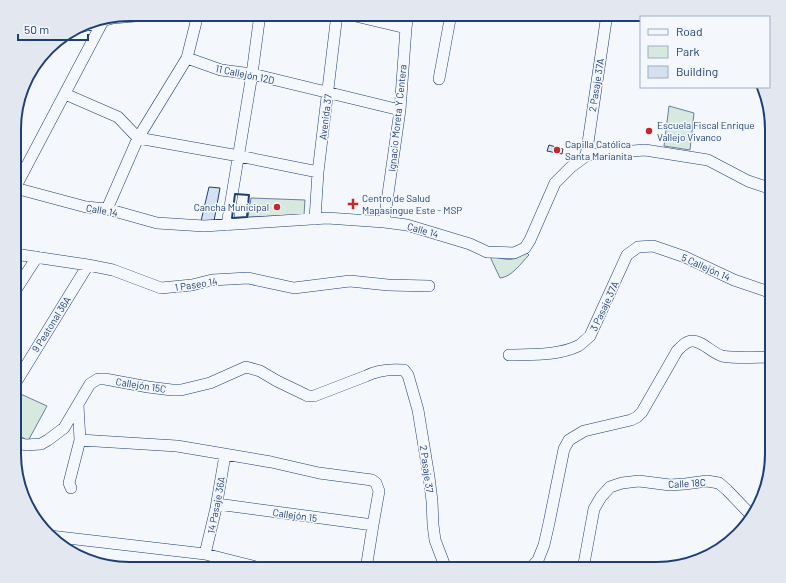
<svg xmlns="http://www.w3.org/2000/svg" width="786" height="583" font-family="Barlow,sans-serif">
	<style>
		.green { fill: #d7e8df; stroke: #687fa3 }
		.building { fill: #d5e0f0; stroke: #1d3f73 }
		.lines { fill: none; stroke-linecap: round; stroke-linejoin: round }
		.minor-casing { stroke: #1d3f73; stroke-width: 12 }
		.minor { stroke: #f4f7fb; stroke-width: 11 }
		.wall { stroke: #1d3f73; stroke-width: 2 }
		.poi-dot { fill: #c62828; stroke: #f4f7fb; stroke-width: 1.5 }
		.labels { text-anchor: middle; stroke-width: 3; stroke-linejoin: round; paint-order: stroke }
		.street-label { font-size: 10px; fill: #1d3f73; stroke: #f4f7fb }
		.poi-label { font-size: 10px; fill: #1d3f73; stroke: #f4f7fb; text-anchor: start }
		.rim { fill: none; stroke: #1d3f73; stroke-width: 2 }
	</style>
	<rect width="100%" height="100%" fill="#f4f7fb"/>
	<!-- green -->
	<path class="green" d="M669,106L694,113L690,150L664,146Z
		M251,198L305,200L304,215L248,217Z
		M526,252L529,255C521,263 512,277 500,278L491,259L492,257H494C510,260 512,262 526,252Z
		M14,391L47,406L28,441L14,432Z"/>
	<!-- building -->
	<path class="building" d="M549,145L563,149L562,154L547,151Z
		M209,187L220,188L214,221H201Z"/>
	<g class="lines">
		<defs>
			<path id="minor" d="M347,14L406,28
				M80,27L113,18L158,14
				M187,58L198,14
				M439,79L451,14
				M65,94L118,117L138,138L239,156L318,172
				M586,156L607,14
				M15,188L86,207L107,209L157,223L204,226L327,218L384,222L407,225L470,244L487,252L514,253L525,248L530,240L555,183L571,167L586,156L595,154L645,150L708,160L748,181L772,189
				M15,188L103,21
				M107,209L138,138L187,58L221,70L252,74L400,110
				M315,219L318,172L337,14
				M384,222L400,110L406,28L408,14
				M227,225L252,74L260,14
				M15,254L88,265L113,270L161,288L192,285L212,280L248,278L294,288L350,281L388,285L429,286
				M15,291L37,257
				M509,355C531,354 557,356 578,346C582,344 586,339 590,336L627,255L638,247L653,246L685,257L734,280L772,293
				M14,383L16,382L88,265
				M80,440L177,446L271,462L319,473L372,480L376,483L379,491L373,525L366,569
				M14,442L26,445L41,444L48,440L64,428L90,384L98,379H105L148,387L172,390H181L210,383L246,367L260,371L277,381L304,394L308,396H314L366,376C377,370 391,369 404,370L408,375L418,410L429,477L432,501L433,525L435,540L446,569
				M71,488L69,483L80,440L78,405
				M217,504L373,525
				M50,536L205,554L256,567
				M205,554L216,508L225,455
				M250,568L256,567L305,569
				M530,569L538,560L544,545L549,523L564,449L569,440L584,431L631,420L637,417L642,412L677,351C681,347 686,341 692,341C701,340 712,353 722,356C738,359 756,357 772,357
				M583,569L594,509L601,497L610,487L622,483L639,481L670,485L685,484L707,481L719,483L727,490L752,516"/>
		</defs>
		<!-- minor casing -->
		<use href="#minor" class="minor-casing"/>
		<!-- minor -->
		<use href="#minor" class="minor"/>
		<!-- wall -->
		<path class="wall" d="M235,194L249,195L247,217L232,218Z"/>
	</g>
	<!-- markers -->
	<g class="poi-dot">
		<circle cx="649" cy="131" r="4"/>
		<circle cx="557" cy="150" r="4"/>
		<path d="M351 198h4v4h4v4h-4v4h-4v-4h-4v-4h4z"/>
		<circle cx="277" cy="207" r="4"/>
	</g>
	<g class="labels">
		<!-- street labels -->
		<g class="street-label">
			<text transform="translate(245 74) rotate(12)" y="4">11 Callejón 12D</text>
			<text transform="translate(596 85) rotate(-81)" y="4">2 Pasaje 37A</text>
			<text transform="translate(325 117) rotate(-83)" y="4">Avenida 37</text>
			<text transform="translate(397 118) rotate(-84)" y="4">Ignacio Moreta Y Centera</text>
			<text transform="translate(102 210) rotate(10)" y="4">Calle 14</text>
			<text transform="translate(423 230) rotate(16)" y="4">Calle 14</text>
			<text transform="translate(706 267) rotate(24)" y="4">5 Callejón 14</text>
			<text transform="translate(196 284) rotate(-9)" y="4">1 Paseo 14</text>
			<text transform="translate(604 306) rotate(-65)" y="4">3 Pasaje 37A</text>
			<text transform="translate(51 324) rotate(-58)" y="4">9 Peatonal 36A</text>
			<text transform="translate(141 385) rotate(9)" y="4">Callejón 15C</text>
			<text transform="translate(427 469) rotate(82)" y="4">2 Pasaje 37</text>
			<text transform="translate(687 483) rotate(-3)" y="4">Calle 18C</text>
			<text transform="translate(216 505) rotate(-79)" y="4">14 Pasaje 36A</text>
			<text transform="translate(295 515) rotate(8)" y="4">Callejón 15</text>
		</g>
		<!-- poi labels -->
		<g class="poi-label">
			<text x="657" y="129">Escuela Fiscal Enrique<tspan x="657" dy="12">Vallejo Vivanco</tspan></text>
			<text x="565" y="148">Capilla Católica<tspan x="565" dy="12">Santa Marianita</tspan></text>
			<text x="362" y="202">Centro de Salud<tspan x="362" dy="12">Mapasingue Este - MSP</tspan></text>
			<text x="269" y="211" text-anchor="end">Cancha Municipal</text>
		</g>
	</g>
	<!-- crop -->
	<path d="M0 0H786V583H0ZM129 21H657A108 108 0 0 1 765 129V454A108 108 0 0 1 657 562H129A108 108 0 0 1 21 454V129A108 108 0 0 1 129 21Z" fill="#e3e8f0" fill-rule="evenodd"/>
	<path class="rim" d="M129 21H657A108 108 0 0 1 765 129V454A108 108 0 0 1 657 562H129A108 108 0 0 1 21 454V129A108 108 0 0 1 129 21Z"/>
	<!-- legend -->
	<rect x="640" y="16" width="130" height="72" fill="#f4f7fb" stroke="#9eadc5"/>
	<rect x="648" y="29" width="20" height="6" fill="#f4f7fb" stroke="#9eadc5"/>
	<text x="676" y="36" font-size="12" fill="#1d3f73">Road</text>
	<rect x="648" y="46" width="20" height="12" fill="#d7e8df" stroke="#9eadc5"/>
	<text x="676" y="56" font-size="12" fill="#1d3f73">Park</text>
	<rect x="648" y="66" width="20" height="12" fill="#d5e0f0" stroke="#9eadc5"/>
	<text x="676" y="76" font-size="12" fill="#1d3f73">Building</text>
	<!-- scale -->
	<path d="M18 34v6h70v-6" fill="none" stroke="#1d3f73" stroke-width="2"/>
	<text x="24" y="34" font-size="12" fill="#1d3f73" stroke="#f4f7fb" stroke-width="3" paint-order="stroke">50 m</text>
</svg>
